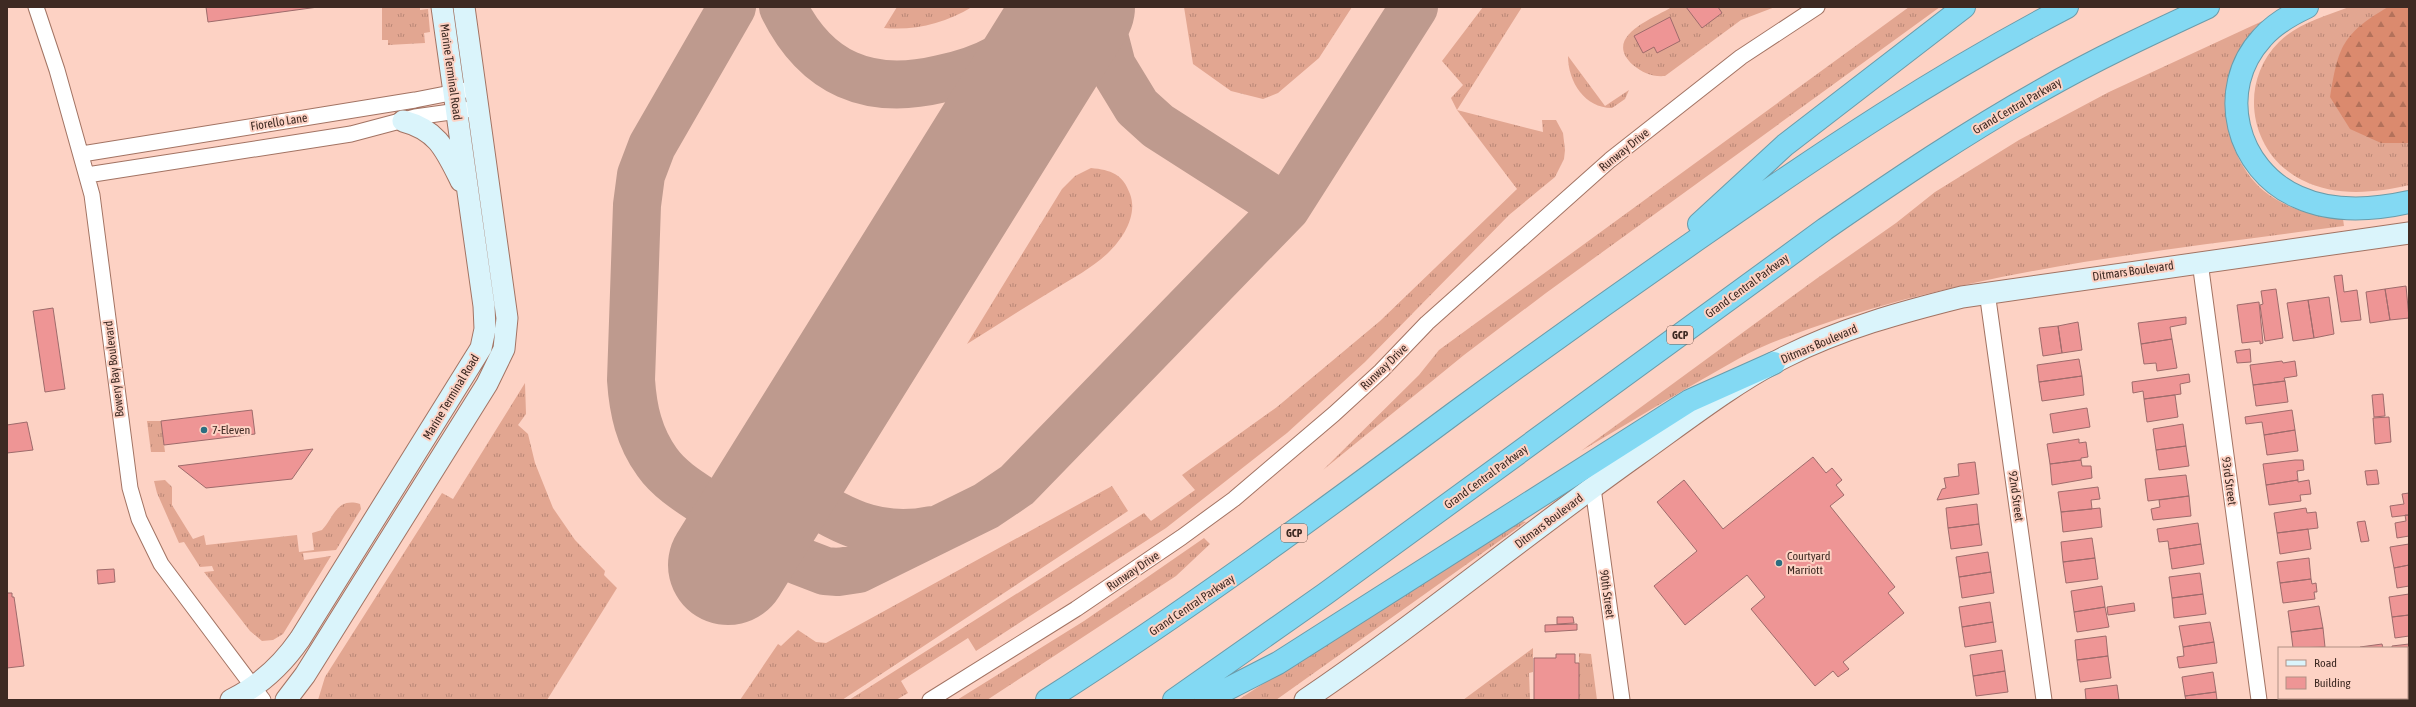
<svg xmlns="http://www.w3.org/2000/svg" width="2416" height="707" font-family="'Asap Condensed',sans-serif">
	<style>
		.grass { fill: url(#grass-tufts) }
		.forest { fill: url(#forest-firs) }
		.lines { fill: none; stroke-linecap: round; stroke-linejoin: round }
		.taxiway { stroke: #be9a8e; stroke-width: 48 }
		.runway { stroke: #be9a8e; stroke-width: 120 }
		.building { fill: #ee9595; stroke: #9e6b6b }
		.street-casing { stroke: #a27363; stroke-width: 17 }
		.secondary-casing { stroke: #a27363; stroke-width: 23 }
		.highway-casing { stroke: #6b9caa; stroke-width: 24 }
		.street { stroke: #fff; stroke-width: 15 }
		.secondary { stroke: #daf4fb; stroke-width: 21 }
		.highway { stroke: #83d9f3; stroke-width: 22 }
		.poi-dot { fill: #2c6e81; stroke: #fdd2c4; stroke-width: 1.5 }
		.labels { text-anchor: middle; stroke-width: 4; stroke-linejoin: round; paint-order: stroke }
		.shield { fill: #fdd2c4; stroke: #775c53; stroke-width: 1 }
		.shield-label { font-size: 11px; font-weight: bold; fill: #3e2a23 }
		.street-label { font-size: 12px; fill: #3e2a23; stroke: #fdd2c4 }
		.poi-label { font-size: 12px; fill: #3e2a23; stroke: #fdd2c4; text-anchor: start }
	</style>
	<defs>
		<pattern id="grass-tufts" width="24" height="20" patternUnits="userSpaceOnUse"><rect width="24" height="20" fill="#e2a691"/><path d="M3 7l-1-3M5 7V3M7 7l1-3M15 17l-1-3M17 17v-4M19 17l1-3" fill="none" stroke="#b98776"/></pattern>
		<pattern id="forest-firs" width="22" height="20" patternUnits="userSpaceOnUse"><rect width="22" height="20" fill="#db8a6e"/><path d="M5 1l3.5 6h-7zM16 11l3.5 6h-7z" fill="#b3715a"/></pattern>
	</defs>
	<rect width="100%" height="100%" fill="#fdd2c4"/>
	<!-- grass -->
	<path class="grass" d="M382,7H420V10L428,9L430,32L424,33L425,43L388,45V40H382Z
		M897,7H972C945,23 915,31 884,28Z
		M1184,7H1352L1319,58L1278,93L1263,99L1231,91L1193,64Z
		M1483,7H1522L1457,110L1543,132L1542,120H1556L1563,133L1565,150L1564,159L1555,177L1509,215L1365,362L1287,433L1166,528L976,651L968,638L901,681L908,693L896,700H849L1144,513L1151,521L1195,490L1182,475L1277,407L1380,321L1517,189L1457,110L1451,98L1463,85L1442,61Z
		M1672,7H1775L1741,20L1665,76C1652,77 1643,73 1633,65C1602,37 1652,19 1672,7Z
		M1909,7H1940L1546,293L1464,355L1323,470L1419,375L1439,350Z
		M2349,7H2409V185C2375,193 2335,197 2302,180C2250,154 2237,84 2279,42C2297,24 2325,16 2349,7Z
		M2269,18C2260,27 2246,38 2240,49C2216,94 2224,157 2264,191C2286,209 2315,216 2343,219L2344,226C2151,252 1954,271 1771,343C1742,355 1716,372 1689,387C1653,408 1617,430 1581,451L1816,279L1896,223L1935,192L2019,140L2109,92Z
		M1568,56L1605,106L1629,90L1625,99L1612,108C1585,108 1568,82 1568,56Z
		M1091,168C1111,170 1123,174 1130,194C1138,215 1123,239 1108,253C1092,268 1073,278 1055,289C1025,307 996,326 967,344L1062,189L1075,176Z
		M525,383L526,414L518,425L528,434L535,463L553,508L575,540L605,571L604,575L617,588L547,700H318L325,677L442,493L453,499Z
		M147,421H161L165,452H151Z
		M165,480L172,487V505L193,539L204,535L206,545L297,535L299,552L314,550L312,533L322,530C334,517 337,497 360,504L361,509L336,550L303,553L304,560L331,556L283,634L273,640L262,641L250,631L204,572L214,571L212,566L200,567L184,542L179,543L157,493L154,481Z
		M1112,486L1128,511L842,700H740L778,644L781,646L798,630L816,642L826,643Z
		M1516,520L1526,522L1276,700H1238Z
		M1204,538L1210,544L1176,576L987,700H957L1084,621Z
		M1533,648V672L1529,673L1530,700H1463Z
		M1579,653L1591,654L1597,700H1579Z"/>
	<!-- forest -->
	<path class="forest" d="M2388,7H2409V143H2381L2350,129L2330,97C2338,47 2342,34 2388,7Z"/>
	<g class="lines">
		<!-- taxiway -->
		<path class="taxiway" d="M732,7L652,146L641,175L637,205L631,380C633,410 639,437 657,462C671,482 695,495 714,508C742,526 770,544 799,561L825,571L838,572L858,569L986,506L1017,485L1286,208L1414,7
			M783,7C816,74 869,96 940,79C961,75 982,68 1000,58C1025,44 1047,26 1068,7
			M1103,7L1104,35L1112,66L1137,107L1158,126L1286,208
			M780,482C830,513 869,543 932,530"/>
		<!-- runway -->
		<path class="runway" d="M728,565L1075,7"/>
	</g>
	<!-- building -->
	<path class="building" d="M206,7H318L208,22Z
		M1686,7H1718L1722,13L1702,28Z
		M1670,17L1680,41L1657,53L1654,47L1643,53L1634,36Z
		M2342,275L2344,292L2357,290L2361,320L2341,322L2334,276Z
		M2406,286L2409,318L2390,320L2385,289Z
		M2276,289L2283,338L2265,341L2260,305L2263,304L2261,291Z
		M2385,289L2390,320L2370,323L2366,292Z
		M2329,297L2334,334L2314,338L2308,300Z
		M2308,300L2314,338L2293,341L2287,303Z
		M2259,302L2263,343L2260,344V341L2242,343L2237,305Z
		M53,308L65,389L45,392L33,311Z
		M2186,317V324L2170,327L2172,339L2141,344L2138,323Z
		M2078,322L2082,350L2062,353L2058,326Z
		M2058,326L2062,353L2043,356L2039,328Z
		M2172,339L2177,368L2157,371L2156,363L2144,364L2141,344Z
		M2250,349L2251,362L2237,363L2235,351Z
		M2079,359L2082,376L2039,382L2037,365Z
		M2282,361L2283,363L2295,361L2297,376L2284,378L2285,381L2253,385L2250,365Z
		M2189,374L2190,382L2180,384L2181,394L2144,399L2143,391L2133,393L2132,382Z
		M2082,376L2084,395L2042,401L2039,382Z
		M2285,381L2288,402L2256,406L2253,385Z
		M2383,394L2385,416L2374,417L2372,395Z
		M2175,395L2178,417L2147,422L2144,399Z
		M2087,408L2090,427L2053,433L2050,414Z
		M252,410L255,434L164,445L161,421Z
		M2292,410L2295,430L2264,435L2262,422L2246,424L2245,417Z
		M2389,417L2391,442L2375,444L2373,418Z
		M27,422L33,450L7,453V425Z
		M2183,424L2186,446L2156,450L2153,429Z
		M2295,430L2298,451L2267,455L2264,435Z
		M2079,439V443L2086,442L2088,457L2081,458V460L2050,464L2047,444Z
		M2186,446L2189,466L2159,470L2156,450Z
		M313,449L292,479L206,488L178,466Z
		M1813,457L1826,473L1832,468L1842,480L1836,485L1844,495L1830,506L1895,587L1888,593L1904,613L1843,662L1849,669L1838,677L1833,671L1815,686L1751,609L1765,597L1747,575L1685,625L1654,586L1697,551L1657,502L1684,480L1723,529Z
		M2081,460L2082,466H2091L2092,478L2052,485L2050,464Z
		M2295,460H2303L2304,470L2297,471L2298,480L2266,485L2263,464Z
		M1975,462L1979,494L1937,500L1942,489L1946,488L1944,478L1959,476L1958,464Z
		M2377,470L2379,484L2367,485L2365,471Z
		M2186,475L2189,496L2148,501L2145,479Z
		M2298,480V482L2309,480L2311,494L2300,495L2301,501L2269,505L2266,485Z
		M2098,487L2100,499L2091,500L2092,509L2061,512L2058,492Z
		M2409,493V515L2392,517L2390,506L2404,504L2402,494Z
		M2189,496L2191,516L2153,520L2151,509L2160,507L2159,500Z
		M1977,504L1979,524L1948,528L1946,508Z
		M2100,508L2102,527L2063,532L2061,512Z
		M2306,508L2307,513L2316,512L2318,528L2277,533L2274,513Z
		M2405,515H2409V536L2397,538L2395,523L2406,521Z
		M2365,521L2369,541L2361,542L2357,522Z
		M2198,523L2201,544L2169,549L2168,541L2159,542L2157,529Z
		M1979,524L1982,545L1951,549L1948,528Z
		M2308,529L2311,549L2280,554L2277,533Z
		M2092,538L2095,558L2063,562L2061,542Z
		M2201,544L2204,564L2172,569L2169,549Z
		M2409,544V565L2394,568L2390,547Z
		M1988,552L1991,572L1959,577L1956,557Z
		M2095,558L2098,579L2066,583L2063,562Z
		M2309,558L2311,579L2280,583L2277,562Z
		M2409,565V586L2397,588L2394,568Z
		M114,569L115,582L98,584L97,570Z
		M1991,572L1994,593L1962,598L1959,577Z
		M2200,573L2203,594L2172,598L2169,577Z
		M2311,579L2312,584L2316,583L2317,592H2314L2315,599L2283,603L2280,583Z
		M2102,586L2105,607L2074,612L2071,591Z
		M7,593H12V597H14L24,666L7,668Z
		M2203,594L2206,614L2174,618L2172,598Z
		M2409,594V615L2392,617L2389,597Z
		M1990,602L1993,622L1962,627L1959,607Z
		M2134,603L2135,611L2108,615L2107,607Z
		M2319,606L2323,628L2291,632L2288,611Z
		M2105,607L2109,627L2077,632L2074,612Z
		M2409,615V636L2395,638L2392,617Z
		M1557,617H1573L1574,623L1557,624Z
		M1993,622L1996,642L1965,647L1962,627Z
		M2210,622L2214,642L2183,647L2179,626Z
		M1577,624V630L1545,632V625Z
		M2323,628L2325,647L2293,648L2291,632Z
		M2106,636L2108,656L2077,660L2075,640Z
		M2214,642L2217,663L2179,668L2177,657L2184,656L2183,647Z
		M2382,644L2383,648H2360V647Z
		M2409,644V666H2407V648H2392V646Z
		M2002,650L2005,671L1973,676L1970,655Z
		M1556,654H1575V663H1579V700H1534V658H1556Z
		M2108,656L2111,678L2080,682L2077,660Z
		M2407,666H2409V686H2407Z
		M2005,671L2008,692L1976,696L1973,676Z
		M2213,672L2216,692L2185,696L2182,677Z
		M2117,685L2119,700H2086L2085,689Z
		M2216,692L2217,700H2186L2185,696Z
		M2407,695H2409V700H2392V698H2407Z
		M2298,698H2324L2311,700H2298Z"/>
	<g class="lines">
		<defs>
			<path id="street" d="M36,7L57,70L92,195L130,488L139,519L161,564L263,700
				M82,154L415,100L476,88
				M87,175L351,134L415,117L479,108
				M2200,262L2259,700
				M1987,292L2044,700
				M1593,488L1622,700
				M930,700L1076,609L1182,537L1234,499L1334,414L1381,371L1427,323L1610,160L1741,57L1817,7"/>
			<path id="secondary" d="M403,121C438,130 446,151 461,181
				M231,700C259,686 282,665 300,639L481,348L485,329L484,306L442,7
				M286,700L305,675L487,384L504,349L507,318L464,7
				M1305,700C1420,622 1526,534 1639,454C1684,422 1735,382 1785,357C1840,329 1902,312 1962,297L2409,233"/>
			<path id="highway" d="M2307,7C2290,15 2274,24 2262,38C2215,89 2236,170 2298,197C2333,213 2373,210 2409,202
				M1699,224L1785,145L1964,7
				M1047,700C1187,611 1320,513 1453,414C1536,353 1620,293 1705,234C1822,152 1940,73 2067,7
				M1174,700L1325,594L1825,229C1896,180 1967,132 2042,90C2096,59 2152,33 2208,7
				M1206,700L1278,663L1689,401L1774,363"/>
		</defs>
		<!-- street casing -->
		<use href="#street" class="street-casing"/>
		<!-- secondary casing -->
		<use href="#secondary" class="secondary-casing"/>
		<!-- highway casing -->
		<use href="#highway" class="highway-casing"/>
		<!-- street -->
		<use href="#street" class="street"/>
		<!-- secondary -->
		<use href="#secondary" class="secondary"/>
		<!-- highway -->
		<use href="#highway" class="highway"/>
	</g>
	<!-- markers -->
	<g class="poi-dot">
		<circle cx="204" cy="430" r="4"/>
		<circle cx="1779" cy="563" r="4"/>
	</g>
	<g class="labels">
		<!-- shield labels -->
		<g class="shield">
			<rect x="1667" y="326" width="26" height="18" rx="3"/>
			<rect x="1281" y="524" width="26" height="18" rx="3"/>
		</g>
		<g class="shield-label">
			<text x="1680" y="339">GCP</text>
			<text x="1294" y="537">GCP</text>
		</g>
		<!-- street labels -->
		<g class="street-label">
			<text transform="translate(451 72) rotate(82)" y="4">Marine Terminal Road</text>
			<text transform="translate(2017 106) rotate(-30)" y="4">Grand Central Parkway</text>
			<text transform="translate(279 122) rotate(-9)" y="4">Fiorello Lane</text>
			<text transform="translate(1624 150) rotate(-39)" y="4">Runway Drive</text>
			<text transform="translate(2133 271) rotate(-8)" y="4">Ditmars Boulevard</text>
			<text transform="translate(1747 286) rotate(-36)" y="4">Grand Central Parkway</text>
			<text transform="translate(1819 344) rotate(-23)" y="4">Ditmars Boulevard</text>
			<text transform="translate(1384 367) rotate(-44)" y="4">Runway Drive</text>
			<text transform="translate(114 369) rotate(-97)" y="4">Bowery Bay Boulevard</text>
			<text transform="translate(451 397) rotate(-59)" y="4">Marine Terminal Road</text>
			<text transform="translate(1486 477) rotate(-36)" y="4">Grand Central Parkway</text>
			<text transform="translate(2229 481) rotate(82)" y="4">93rd Street</text>
			<text transform="translate(2016 496) rotate(82)" y="4">92nd Street</text>
			<text transform="translate(1549 521) rotate(-37)" y="4">Ditmars Boulevard</text>
			<text transform="translate(1133 571) rotate(-34)" y="4">Runway Drive</text>
			<text transform="translate(1607 594) rotate(82)" y="4">90th Street</text>
			<text transform="translate(1192 605) rotate(-34)" y="4">Grand Central Parkway</text>
		</g>
		<!-- poi labels -->
		<g class="poi-label">
			<text x="212" y="434">7-Eleven</text>
			<text x="1787" y="560">Courtyard<tspan x="1787" dy="14">Marriott</tspan></text>
		</g>
	</g>
	<!-- border -->
	<rect width="2416" height="707" fill="none" stroke="#3e2a23" stroke-width="16"/>
	<!-- legend -->
	<rect x="2278" y="647" width="130" height="52" fill="#fdd2c4" stroke="#b18f84"/>
	<rect x="2286" y="660" width="20" height="6" fill="#daf4fb" stroke="#b18f84"/>
	<text x="2314" y="667" font-size="12" fill="#3e2a23">Road</text>
	<rect x="2286" y="677" width="20" height="12" fill="#ee9595" stroke="#b18f84"/>
	<text x="2314" y="687" font-size="12" fill="#3e2a23">Building</text>
</svg>
